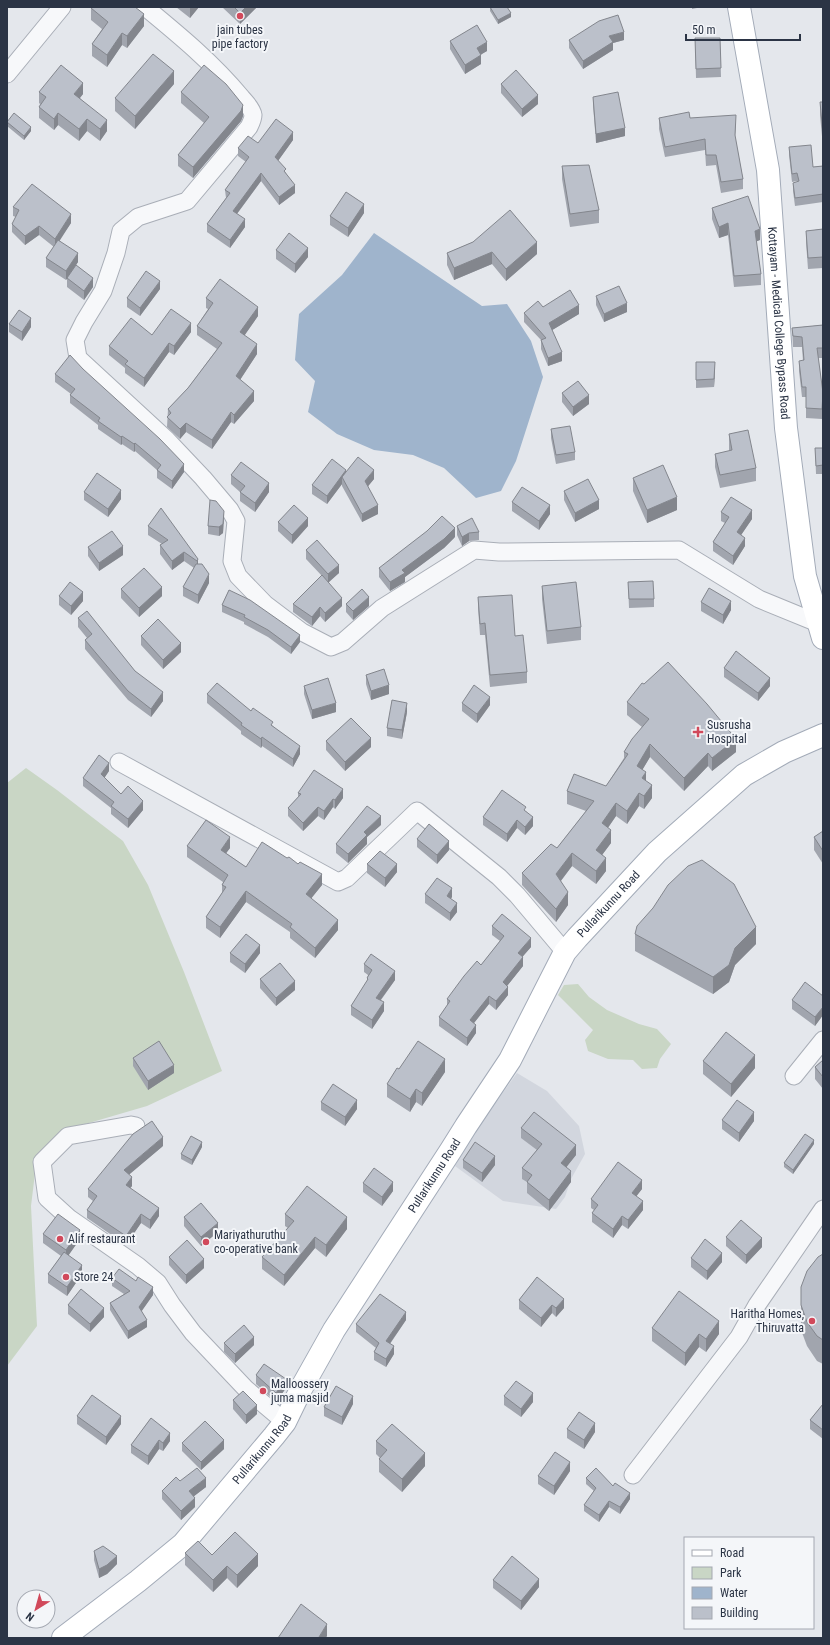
<svg xmlns="http://www.w3.org/2000/svg" width="830" height="1645" font-family="'Roboto Condensed',sans-serif">
	<style>
		.built { fill: #d2d6de }
		.green { fill: #c9d6c5 }
		.water { fill: #9fb4cc }
		.lines { fill: none; stroke-linecap: round; stroke-linejoin: round }
		.minor-casing { stroke: #a9aeb7; stroke-width: 19 }
		.major-casing { stroke: #a3abb8; stroke-width: 24 }
		.minor { stroke: #f7f8fa; stroke-width: 17 }
		.major { stroke: #fff; stroke-width: 22 }
		.wall { fill: #a1a5ae }
		.shaded-wall { fill: #83868d }
		.building { fill: #bbc0ca; stroke: #83868d }
		.poi-dot { fill: #d1495b; stroke: #f4f6f9; stroke-width: 1.5 }
		.labels { text-anchor: middle; stroke-width: 4; stroke-linejoin: round; paint-order: stroke }
		.poi-label { font-size: 12px; fill: #2b3445; stroke: #f4f6f9; text-anchor: start }
		.street-label { font-size: 12px; fill: #2b3445; stroke: #f4f6f9 }
	</style>
	<rect width="100%" height="100%" fill="#e4e7ec"/>
	<!-- built -->
	<path class="built" d="M517,1073L547,1091L579,1126L585,1154L571,1179L565,1197L556,1209L503,1201L455,1166L478,1127Z"/>
	<!-- green -->
	<path class="green" d="M26,768L57,790L123,841L148,885L184,972L222,1071L147,1106L65,1130L37,1157L31,1206L37,1326L7,1366V783Z
		M578,984L589,997L607,1010L639,1024L657,1029L671,1044L660,1059L657,1068L642,1069L633,1060L608,1059L588,1051L585,1040L593,1030L558,995L564,985Z"/>
	<!-- water -->
	<path class="water" d="M374,233L482,306L507,304L531,341L543,377L516,461L501,491L476,498L444,468L413,455L374,450L337,434L308,412L315,381L295,360L299,314L342,275Z"/>
	<g class="lines">
		<defs>
			<path id="minor" d="M145,7C179,35 213,63 241,97C245,102 252,108 253,115C253,119 251,123 249,127L187,201L138,217L121,231L116,253L103,291L84,322L75,340L78,358L167,440L203,478L230,510L236,521L232,561L238,576L265,604L302,632L331,647L343,642L382,608L474,550L499,552L679,550L759,599L820,624H823
				M7,74L62,7
				M119,762L338,882L347,878L417,811L499,877L517,895L565,952
				M794,1076L823,1040
				M136,1126L131,1125L68,1136L42,1162L47,1198L69,1218L138,1266L158,1283L172,1305L193,1333L246,1389L285,1422
				M633,1475L739,1337L757,1305L823,1209"/>
			<g id="major">
				<path id="s1" d="M739,7L768,170L786,428L802,553L805,576L823,638"/>
				<path id="s2" d="M63,1638L138,1581L183,1544L274,1436L285,1422L302,1387L334,1330L451,1150L466,1126L510,1060L565,952L577,938L657,852L744,775L784,752L823,735"/>
			</g>
		</defs>
		<!-- minor casing -->
		<use href="#minor" class="minor-casing"/>
		<!-- major casing -->
		<use href="#major" class="major-casing"/>
		<!-- minor -->
		<use href="#minor" class="minor"/>
		<!-- major -->
		<use href="#major" class="major"/>
	</g>
	<!-- wall -->
	<path class="wall" d="M176,7H199L190,18Z
		M222,7H257L240,24Z
		M490,7L511,17L498,24L490,11Z
		M692,7H702L692,9Z
		M91,8L144,26L127,48L122,45L107,67L92,56V44L102,29L91,20Z
		M695,38H720L721,77L696,78Z
		M569,40H624L613,43V50L583,69L569,48Z
		M450,41L487,51L481,54V64L465,74L450,49Z
		M174,84L135,129L115,111V98Z
		M501,84L538,104L522,117L501,93Z
		M39,92L83,94L80,98L107,131L100,141L87,131L79,141L58,125L54,130L39,118V107L40,104L39,103Z
		M181,92L243,116L241,121L193,178L178,166V155L204,123L181,103Z
		M593,97L625,136L596,143L593,105Z
		M820,102H823V147L820,115Z
		M659,118H690L736,125L735,137L743,179V189L721,193L716,165L706,166L705,150L665,157L659,129Z
		M7,122L31,131L24,140L7,126Z
		M293,140L278,161L286,173L295,193L279,205L261,181L237,214L245,227L230,248L207,232V224L226,198L225,190L246,162L238,156V148L258,143Z
		M789,147L813,167L823,166V202L795,206L793,191V183L797,182V181L792,182L789,155Z
		M562,166L599,210V223L570,227L562,179Z
		M13,207L71,223L59,240L78,262L66,280L46,267V258L54,247L39,235L25,245L12,232V224L16,217L13,216Z
		M712,208L760,240L756,241L761,274V285L734,287L728,235L719,238L712,219Z
		M364,213L348,237L330,225V216Z
		M823,229V268L808,269L806,242V231Z
		M473,242L537,254L506,281L492,264L454,280L447,265V253Z
		M276,250L308,257L295,273L276,259Z
		M67,278L93,287L84,300L67,287Z
		M160,289L140,316L127,307V298Z
		M596,296L627,312L604,322L596,305Z
		M206,298L258,316L244,335L257,354L240,380L254,401L234,424L231,422L212,449L186,432L180,439L167,427L168,409L188,388L217,349L197,335V326L208,309L206,308Z
		M543,307L579,314L552,330L562,361L548,366L541,349V340L524,322V313Z
		M9,324L31,327L22,341L9,332Z
		M823,325V358H818L823,393L822,419L806,418V397H802L799,371V361H803L802,347H793L792,328Z
		M191,332L174,355L169,352L144,387L125,373V368L109,355V346L152,335Z
		M696,362L715,371L714,387L696,388Z
		M55,374L184,472L172,489L157,478V470L135,451L134,452L122,444L121,445L98,429V425L70,403V395L71,394L55,382Z
		M562,393L589,404L573,416L562,402Z
		M551,429L575,452V460L556,464L551,438Z
		M729,434L756,468V481L720,488L715,467V454L729,451Z
		M815,448H823V474H816Z
		M346,472L374,479L368,486L378,514L362,522L342,486V484L327,504L312,494V485Z
		M231,475L269,492L255,512L240,501V492L231,484Z
		M633,478L677,510L647,523L633,491Z
		M564,491L599,509L575,522L564,500Z
		M84,492L121,499L108,517L84,500Z
		M512,502L550,514L539,530L512,511Z
		M721,512L752,519L741,535L745,546L733,565L713,551V542L725,523L721,521Z
		M224,520L223,533L219,536L208,534V526Z
		M278,522L308,526L292,544L278,531Z
		M148,526L198,559V564L209,583L198,604L183,596V587L194,568L184,561L172,570L160,554V545L162,544L148,535Z
		M457,526L479,532V540L469,541L462,546L457,535Z
		M455,537L444,548L405,577V582L390,591L379,577V568Z
		M88,547L123,555L99,571L88,556Z
		M306,550L339,573L328,582L342,606L325,622L320,616L312,626L293,612V604L322,576L306,559Z
		M628,582L654,599V607L629,608Z
		M542,586L581,627V640L547,644L542,599Z
		M121,589L162,596L139,617L121,598Z
		M229,590L300,642L291,654L268,637L244,624V622L222,612V605Z
		M59,596L83,601L71,615L59,605Z
		M478,597L527,672V683L490,687L485,635H480L478,608Z
		M701,602L731,610L723,624L701,611Z
		M346,604L369,606L353,620L346,612Z
		M78,618L135,671L163,701L151,717L128,700L85,649V640L87,638L78,627Z
		M141,636L181,652L163,669L141,645Z
		M724,668L770,686L758,701L724,677Z
		M366,675L389,694L371,700L366,684Z
		M304,686L336,712L312,719L304,694Z
		M207,694L251,711L273,726L300,754L293,767L262,746L261,748L241,734V731L207,703Z
		M627,702L736,752L712,771L708,766L684,791L650,757L642,770L652,798L644,809L639,806L627,824L616,816L608,828L611,843L602,855L606,871L596,884L572,866L561,881L568,905L556,922L522,885V873L557,848L586,811L567,804V791L606,786L624,758V752L642,727L627,715Z
		M462,703L490,705L477,723L462,711Z
		M407,712L402,739L387,736V728Z
		M326,741L371,747L345,771L326,750Z
		M109,771L104,778L121,794L143,810L128,828L111,814V808L83,786V778Z
		M298,793L343,798L335,809L333,807L324,820L318,816L303,831L288,816V808L298,797Z
		M526,811L533,826L525,835L517,828L507,842L483,825V817Z
		M381,825L367,837V844L348,863L336,853V844Z
		M823,831V864L814,850V837Z
		M417,839L449,850L437,864L417,847Z
		M187,846L230,848L226,853L246,867L322,885L311,898L338,930L315,958L290,938V932L246,902L220,938L206,928V917L222,893V885L223,882L187,857Z
		M367,864L397,872L385,887L367,873Z
		M425,894L452,897L451,898L457,912L450,921L425,903Z
		M492,926L531,947L522,957L523,966L507,986L508,995L496,1010L489,1004L474,1023L476,1033L467,1046L439,1026V1017L447,1006V999L481,965L500,941L492,935Z
		M635,934L756,944L735,965L729,982L713,994L635,951Z
		M230,953H260L245,973L230,962Z
		M364,964L395,980L381,1000L384,1011L372,1029L351,1015V1006L367,982V978L368,975L364,972Z
		M260,979L295,990L276,1006L260,988Z
		M823,996V1015L815,1026L792,1009V1000Z
		M133,1058L174,1073L148,1090L133,1066Z
		M823,1060V1089L815,1079V1067Z
		M703,1061L755,1068L731,1097L703,1074Z
		M445,1072L422,1106L416,1102L410,1112L387,1097V1084Z
		M321,1102L357,1109L345,1126L321,1110Z
		M722,1120L754,1121L739,1142L722,1129Z
		M521,1128L576,1155L566,1167L571,1182L549,1211L527,1193V1182L522,1179V1168L537,1150L521,1138Z
		M814,1144L793,1174L784,1167V1163Z
		M163,1146L129,1174L132,1186L130,1188L159,1216L150,1229L141,1223L126,1245L87,1218V1210L93,1201L88,1197V1189Z
		M202,1147L192,1165L181,1159V1154Z
		M463,1160L495,1165L482,1182L463,1168Z
		M363,1183L393,1191L382,1206L363,1192Z
		M642,1189L636,1196L643,1210L628,1229L622,1225L613,1238L592,1222V1213L594,1210L591,1208V1199Z
		M285,1214L347,1229L326,1257L315,1248L284,1286L262,1269V1257L288,1228L285,1226Z
		M184,1217L218,1232L201,1246L184,1226Z
		M43,1234L80,1239L68,1255L82,1274L67,1296L48,1283V1274L61,1256L43,1243Z
		M726,1237L762,1247L746,1264L726,1246Z
		M823,1254V1364L817,1361L807,1346L801,1330V1287Z
		M169,1257L204,1268L186,1284L169,1265Z
		M691,1258L722,1262L707,1280L691,1267Z
		M537,1277L564,1308L556,1317L552,1313L541,1327L519,1309V1300Z
		M112,1278L136,1281L153,1295L141,1311L147,1327L128,1339L110,1310V1303L124,1294L112,1286Z
		M68,1305L104,1317L90,1332L68,1314Z
		M406,1320L390,1344L394,1354L386,1367L374,1360V1352L376,1348L356,1332V1324Z
		M652,1328L719,1334L706,1352L699,1347L685,1366L652,1341Z
		M224,1343L254,1345L235,1363L224,1352Z
		M256,1375L286,1388L276,1402L256,1384Z
		M504,1396L533,1402L521,1417L504,1405Z
		M233,1400L257,1414L246,1424L233,1409Z
		M353,1404L342,1425L324,1416V1407Z
		M823,1404V1439L810,1429V1420Z
		M77,1416L121,1424L106,1445L77,1424Z
		M151,1418L170,1441L163,1451L159,1449L148,1465L131,1453V1445Z
		M567,1429L595,1432L584,1449L567,1438Z
		M376,1441L425,1466L402,1492L379,1472V1459L380,1458L376,1454Z
		M182,1443L224,1449L201,1470L182,1451Z
		M570,1471L554,1495L538,1484V1476Z
		M586,1478L613,1486L630,1499L620,1514L609,1507L599,1522L584,1511V1505L594,1491L586,1484Z
		M180,1481L206,1487L194,1496L195,1507L181,1520L162,1499V1491Z
		M94,1551L117,1564L107,1574L99,1578L94,1560Z
		M185,1553L212,1555L258,1566L237,1588L227,1578L213,1592L185,1565Z
		M493,1580L539,1587L521,1610L493,1588Z"/>
	<!-- shaded-wall -->
	<path class="shaded-wall" d="M190,7H199L190,18Z
		M246,7H257L240,24V13Z
		M511,13V17L498,24V20Z
		M144,14V26L127,48V36Z
		M624,32V40L613,43V50L583,69V61L609,36Z
		M122,33V45L107,67V55Z
		M487,42V51L477,57V48Z
		M481,55V64L465,74V65Z
		M174,71V84L135,129V116Z
		M83,83V94L74,105V94Z
		M538,95V104L522,117V109Z
		M243,105V116L241,121L193,178V167Z
		M58,113V125L54,130V119Z
		M87,119V131L79,141V129Z
		M107,120V131L100,141V129Z
		M31,127V131L24,140V136Z
		M625,128V136L596,143V134Z
		M293,132V140L275,165V157Z
		M261,173V181L233,219V211Z
		M295,185V193L279,205V197Z
		M364,204V213L348,237V228Z
		M71,214V223L55,248V239Z
		M245,219V227L230,248V240Z
		M728,223V235L719,238V227Z
		M39,226V235L25,245V236Z
		M760,229V240L755,242V231Z
		M537,242V254L506,281V269Z
		M308,248V257L295,273V264Z
		M492,252V264L454,280V268Z
		M78,253V262L66,280V271Z
		M93,278V287L84,300V291Z
		M160,281V289L140,316V308Z
		M627,303V312L604,322V314Z
		M579,305V314L549,332V323Z
		M258,307V316L240,342V332Z
		M31,318V327L22,341V332Z
		M191,323V332L174,355V346Z
		M169,343V352L144,387V378Z
		M257,344V354L236,386V376Z
		M562,352V361L548,366V358Z
		M715,362V371L714,387V379Z
		M254,391V401L234,424V415Z
		M589,395V404L573,416V407Z
		M231,412V422L212,449V440Z
		M186,423V432L180,439V429Z
		M122,436V444L121,445V437Z
		M135,443V451L134,452V444Z
		M184,464V472L172,489V481Z
		M346,470V479L342,477V484L327,504V496Z
		M374,470V479L365,490V481Z
		M269,483V492L255,512V503Z
		M121,490V499L108,517V509Z
		M677,497V510L647,523V510Z
		M599,500V509L575,522V513Z
		M378,505V514L362,522V514Z
		M550,505V514L539,530V521Z
		M752,510V519L737,541V532Z
		M224,511L223,533L219,536V527Z
		M308,518V526L292,544V535Z
		M455,528V537L444,548L405,577V582L390,591V582L402,570Z
		M469,533V541L462,546V537Z
		M745,538V546L733,565V556Z
		M123,546V555L99,571V563Z
		M184,552V561L172,570V561Z
		M198,559V568L197,570V561Z
		M339,565V573L328,583V574Z
		M209,574V583L198,604V595Z
		M162,587V596L139,617V608Z
		M83,592V601L71,615V606Z
		M369,597V606L353,620V611Z
		M342,598V606L325,622V613Z
		M731,601V610L723,624V615Z
		M320,607V616L312,626V617Z
		M300,635V642L291,654V647Z
		M181,643V652L163,669V660Z
		M770,678V686L758,701V693Z
		M389,685V694L371,700V691Z
		M163,692V701L151,717V709Z
		M490,697V705L477,723V714Z
		M336,703V712L312,719V710Z
		M407,703V712L402,739V730Z
		M262,737V746L261,748V739Z
		M371,738V747L345,771V762Z
		M736,739V752L712,771V758Z
		M650,744V757L637,779V766Z
		M300,746V754L293,767V759Z
		M708,753V766L684,791V778Z
		M109,763V771L101,783V774Z
		M646,772V785L642,778Z
		M652,785V798L644,809V796Z
		M343,789V798L335,809V800Z
		M639,793V806L627,824V811Z
		M333,799V807L324,820V811Z
		M143,801V810L128,828V819Z
		M616,803V816L602,836V823Z
		M318,807V816L303,831V823Z
		M381,816V825L367,837V844L348,863V854L364,832Z
		M533,817V826L525,835V827Z
		M517,820V828L507,842V834Z
		M611,830V843L596,863V850Z
		M230,837V848L221,860V850Z
		M449,841V850L437,864V855Z
		M572,853V866L556,887V874Z
		M606,858V871L596,884V871Z
		M397,864V872L385,887V878Z
		M322,874V885L306,905V894Z
		M452,888V897L447,904V896Z
		M246,891V902L220,938V927Z
		M568,892V905L556,922V909Z
		M457,903V912L450,921V913Z
		M338,920V930L315,958V948Z
		M756,927V944L735,965L729,982L713,994V977L735,948Z
		M531,938V947L518,962V953Z
		M260,945V953L245,973V964Z
		M523,957V966L503,991V982Z
		M395,971V980L376,1006V998Z
		M295,981V990L276,1006V998Z
		M508,987V995L496,1010V1001Z
		M489,996V1004L470,1028V1020Z
		M384,1002V1011L372,1029V1020Z
		M823,1007V1015L815,1026V1017Z
		M476,1025V1033L467,1046V1038Z
		M755,1055V1068L731,1097V1084Z
		M445,1059V1072L422,1106V1093Z
		M174,1065V1073L148,1090V1081Z
		M416,1089V1102L410,1112V1099Z
		M357,1100V1109L345,1126V1117Z
		M754,1112V1121L739,1142V1133Z
		M163,1137V1146L124,1179V1170Z
		M814,1140V1144L793,1174V1170Z
		M202,1142V1147L192,1165V1160Z
		M576,1145V1155L561,1174V1163Z
		M495,1156V1165L482,1182V1173Z
		M571,1171V1182L549,1211V1200Z
		M132,1177V1186L126,1193V1185Z
		M642,1180V1189L632,1202V1193Z
		M393,1182V1191L382,1206V1197Z
		M643,1201V1210L628,1229V1220Z
		M159,1208V1216L150,1229V1220Z
		M141,1214V1223L126,1245V1236Z
		M622,1216V1225L613,1238V1229Z
		M347,1217V1229L326,1257V1245Z
		M218,1223V1232L201,1246V1237Z
		M80,1230V1239L66,1259V1250Z
		M315,1237V1248L284,1286V1275Z
		M762,1238V1247L746,1264V1255Z
		M722,1253V1262L707,1280V1271Z
		M204,1259V1268L186,1284V1275Z
		M82,1265V1274L67,1296V1287Z
		M153,1287V1295L139,1315V1307Z
		M564,1299V1308L556,1317V1308Z
		M552,1305V1313L541,1327V1318Z
		M104,1308V1317L90,1332V1324Z
		M406,1312V1320L386,1349V1341Z
		M147,1320V1327L128,1339V1331Z
		M719,1321V1334L706,1352V1339Z
		M699,1334V1347L685,1366V1353Z
		M254,1337V1345L235,1363V1354Z
		M394,1346V1354L386,1367V1359Z
		M286,1379V1388L276,1402V1393Z
		M533,1393V1402L521,1417V1409Z
		M353,1396V1404L342,1425V1417Z
		M257,1405V1414L246,1424V1415Z
		M121,1416V1424L106,1445V1437Z
		M595,1423V1432L584,1449V1440Z
		M170,1433V1441L163,1451V1443Z
		M159,1440V1449L148,1465V1456Z
		M224,1440V1449L201,1470V1462Z
		M425,1453V1466L402,1492V1479Z
		M570,1462V1471L554,1495V1486Z
		M206,1478V1487L189,1500V1491Z
		M630,1493V1499L620,1514V1507Z
		M195,1498V1507L181,1520V1511Z
		M609,1501V1507L599,1522V1515Z
		M258,1554V1566L237,1588V1575Z
		M117,1556V1564L107,1574L99,1578V1569Z
		M227,1566V1578L213,1592V1580Z
		M539,1579V1587L521,1610V1601Z
		M327,1624V1636L326,1638H319V1637Z"/>
	<!-- building -->
	<path class="building" d="M92,7H135L144,14L127,36L122,33L107,55L92,44L108,22L91,8Z
		M234,7H246L240,13Z
		M490,7H507L511,13L498,20Z
		M618,15L624,32L609,36L613,42L583,61L569,40L599,21Z
		M477,25L487,42L477,48L481,55L465,65L450,41Z
		M695,38H720L721,68L696,69Z
		M153,54L174,71L135,116L115,98Z
		M61,65L83,83L74,94L107,120L100,129L87,119L79,129L58,113L54,119L39,107L46,97L39,92Z
		M204,65L226,84L243,105L241,111L193,167L178,155L209,117L181,92Z
		M516,70L538,95L522,109L501,84Z
		M618,92L625,128L596,134L593,97Z
		M820,102H823V134Z
		M689,112L690,118L736,115L735,135L743,179L721,182L716,155H706L705,139L665,147L659,118Z
		M14,113L31,127L24,136L7,122Z
		M276,119L293,132L275,157L286,169L284,171L295,185L279,197L261,173L233,211L245,219L230,240L207,224L230,193L225,190L249,157L238,148L248,136L258,143Z
		M811,145L813,167L823,166V194L795,198L793,183L799,181L797,173L792,174L789,147Z
		M589,165L599,210L570,214L562,166Z
		M32,184L71,214L55,239L39,226L25,236L12,224L19,210L13,207Z
		M346,192L364,204L348,228L330,216Z
		M748,196L760,229L755,231L761,274L734,276L728,223L719,227L712,208Z
		M510,210L537,242L506,269L492,252L454,268L447,253L473,242Z
		M823,229V257L808,258L806,231Z
		M289,233L308,248L295,264L276,250Z
		M58,240L78,253L66,271L46,258Z
		M76,265L93,278L84,291L67,278Z
		M146,271L160,281L140,308L127,298Z
		M220,279L258,307L240,332L257,344L236,376L254,391L234,415L231,412L212,440L186,423L180,429L167,417L171,413L168,409L188,388L222,343L197,326L213,303L206,298Z
		M619,286L627,303L604,314L596,296Z
		M570,290L579,305L549,323L562,352L548,358L541,340L546,338L524,313L538,301L543,307Z
		M171,309L191,323L174,346L169,343L144,378L125,364L128,361L109,346L131,318L152,335Z
		M19,310L31,318L22,332L9,324Z
		M823,325V348H817L823,393L822,409L806,408V387H802L799,361L804,360L802,337L793,336L792,328Z
		M70,355L83,369L160,439L184,464L172,481L157,470L161,465L135,443L134,444L122,436L121,437L98,421L100,418L70,395L75,389L55,374Z
		M696,362H715L714,379L696,380Z
		M578,381L589,395L573,407L562,393Z
		M570,426L575,452L556,455L551,429Z
		M748,430L756,468L720,475L715,454L732,450L729,434Z
		M815,448H823V465L816,466Z
		M358,457L374,470L365,481L378,505L362,514L342,477Z
		M332,459L346,470L327,496L312,485Z
		M241,462L269,483L255,503L240,492L245,486L231,475Z
		M663,465L677,497L647,510L633,478Z
		M97,473L121,490L108,509L84,492Z
		M588,479L599,500L575,513L564,491Z
		M522,487L550,505L539,521L512,502Z
		M731,497L752,510L737,532L745,538L733,556L713,542L729,517L721,512Z
		M210,500L216,501L224,511L223,524L219,527L208,526Z
		M294,505L308,518L292,535L278,522Z
		M161,508L198,559L197,561L184,552L172,561L160,545L168,540L148,526Z
		M442,516L455,528L444,539L402,570L405,573L390,582L379,568L427,531Z
		M472,518L479,532L469,533L462,537L457,526Z
		M112,531L123,546L99,563L88,547Z
		M317,540L339,565L328,574L306,550Z
		M196,564H202L209,574L198,595L183,587Z
		M144,568L162,587L139,608L121,589Z
		M322,575L342,598L325,613L320,607L312,617L293,604Z
		M653,581L654,599H629L628,582Z
		M70,582L83,592L71,606L59,596Z
		M576,582L581,627L547,631L542,586Z
		M709,588L731,601L723,615L701,602Z
		M362,589L369,597L353,611L346,604Z
		M229,590L250,600L300,635L291,647L268,630L244,617L245,615L222,605Z
		M512,595L515,636L523,635L527,672L490,675L485,623L480,624L478,597Z
		M87,611L135,671L163,692L151,709L128,691L85,640L92,634L78,618Z
		M158,619L181,643L163,660L141,636Z
		M736,651L770,678L758,693L724,668Z
		M668,662L707,704L736,739L712,758L708,753L684,778L650,744L637,766L646,772L642,778L652,785L644,796L639,793L627,811L616,803L602,823L611,830L596,850L606,858L596,871L572,853L556,874L568,892L556,909L522,873L551,844L557,848L594,801L567,791L574,774L606,786L628,754L624,752L632,739L649,719L627,702L642,683L644,684Z
		M384,669L389,685L371,691L366,675Z
		M328,678L336,703L312,710L304,686Z
		M217,683L251,711L253,708L273,722L271,725L300,746L293,759L262,737L261,739L241,725L242,723L207,694Z
		M474,685L490,697L477,714L462,703Z
		M392,700L407,703L402,730L387,728Z
		M351,718L371,738L345,762L326,741Z
		M99,755L109,763L101,774L121,794L128,786L143,801L128,819L111,806L114,802L83,778Z
		M314,770L343,789L335,800L333,799L324,811L318,807L303,823L288,808L301,794L298,793Z
		M502,790L526,807L524,810L533,817L525,827L517,820L507,834L483,817Z
		M367,806L381,816L364,832L367,835L348,854L336,844Z
		M206,820L230,837L221,850L246,867L262,842L287,858L289,857L298,864L300,862L322,874L306,894L338,920L315,948L290,927L292,924L246,891L220,927L206,917L226,887L222,885L228,875L187,846Z
		M429,824L449,841L437,855L417,839Z
		M823,831V851L814,837Z
		M380,851L397,864L385,878L367,864Z
		M702,860L734,884L756,927L735,948L729,965L713,977L635,934L637,926L653,908L668,885L688,866Z
		M437,878L452,888L447,896L457,903L450,913L425,894Z
		M502,914L531,938L518,953L523,957L503,982L508,987L496,1001L489,996L470,1020L476,1025L467,1038L439,1017L450,1001L447,999L464,976L477,961L481,965L504,936L492,926Z
		M246,934L260,945L245,964L230,953Z
		M371,954L395,971L376,998L384,1002L372,1020L351,1006L368,979L367,978L372,970L364,964Z
		M280,963L295,981L276,998L260,979Z
		M805,982L823,996V1007L815,1017L792,1000Z
		M726,1032L755,1055L731,1084L703,1061Z
		M159,1041L174,1065L148,1081L133,1058Z
		M418,1041L445,1059L422,1093L416,1089L410,1099L387,1084L397,1068L399,1069Z
		M823,1060V1077L815,1067Z
		M333,1084L357,1100L345,1117L321,1102Z
		M737,1100L754,1112L739,1133L722,1120Z
		M534,1112L576,1145L561,1163L571,1171L549,1200L527,1182L532,1175L522,1168L542,1144L521,1128Z
		M152,1121L163,1137L124,1170L132,1177L126,1185L159,1208L150,1220L141,1214L126,1236L87,1210L97,1196L88,1189L133,1134Z
		M805,1134L814,1140L793,1170L784,1163Z
		M191,1136L202,1142L192,1160L181,1154Z
		M475,1142L495,1156L482,1173L463,1160Z
		M618,1162L642,1180L632,1193L643,1201L628,1220L622,1216L613,1229L592,1213L598,1205L591,1199Z
		M374,1168L393,1182L382,1197L363,1183Z
		M307,1186L347,1217L326,1245L315,1237L284,1275L262,1257L294,1221L285,1214Z
		M201,1203L218,1223L201,1237L184,1217Z
		M58,1214L80,1230L66,1250L43,1234Z
		M741,1220L762,1238L746,1255L726,1237Z
		M705,1239L722,1253L707,1271L691,1258Z
		M187,1240L204,1259L186,1275L169,1257Z
		M64,1252L82,1265L67,1287L48,1274Z
		M823,1254V1340L817,1336L807,1322L801,1305V1287L807,1271L818,1257Z
		M119,1269L136,1281L138,1277L153,1287L139,1307L147,1320L128,1331L110,1303L130,1291L112,1278Z
		M537,1277L564,1299L556,1308L552,1305L541,1318L519,1300Z
		M81,1289L104,1308L90,1324L68,1305Z
		M679,1291L719,1321L706,1339L699,1334L685,1353L652,1328Z
		M380,1294L406,1312L386,1341L394,1346L386,1359L374,1352L379,1343L356,1324Z
		M244,1325L254,1337L235,1354L224,1343Z
		M264,1364L286,1379L276,1393L256,1375Z
		M516,1381L533,1393L521,1409L504,1396Z
		M336,1386L353,1396L342,1417L324,1407Z
		M243,1391L257,1405L246,1415L233,1400Z
		M92,1395L121,1416L106,1437L77,1416Z
		M823,1404V1430L810,1420Z
		M579,1412L595,1423L584,1440L567,1429Z
		M151,1418L170,1433L163,1443L159,1440L148,1456L131,1445Z
		M205,1421L224,1440L201,1462L182,1443Z
		M392,1424L425,1453L402,1479L379,1459L387,1450L376,1441Z
		M555,1452L570,1462L554,1486L538,1476Z
		M197,1468L206,1478L189,1491L195,1498L181,1511L162,1491L176,1477L180,1481Z
		M596,1468L613,1486L615,1483L630,1493L620,1507L609,1501L599,1515L584,1505L596,1488L586,1478Z
		M235,1532L258,1554L237,1575L227,1566L213,1580L185,1553L198,1541L212,1555Z
		M103,1546L117,1556L107,1565L99,1569L94,1551Z
		M512,1556L539,1579L521,1601L493,1580Z
		M301,1604L327,1624L319,1637L321,1638H278Z"/>
	<!-- markers -->
	<g class="poi-dot">
		<circle cx="240" cy="16" r="4"/>
		<path d="M696 726h4v4h4v4h-4v4h-4v-4h-4v-4h4z"/>
		<circle cx="60" cy="1239" r="4"/>
		<circle cx="206" cy="1242" r="4"/>
		<circle cx="66" cy="1277" r="4"/>
		<circle cx="812" cy="1321" r="4"/>
		<circle cx="263" cy="1391" r="4"/>
	</g>
	<g class="labels">
		<!-- poi labels -->
		<g class="poi-label">
			<text x="240" y="34" text-anchor="middle">jain tubes<tspan x="240" dy="14">pipe factory</tspan></text>
			<text x="707" y="729">Susrusha<tspan x="707" dy="14">Hospital</tspan></text>
			<text x="214" y="1239">Mariyathuruthu<tspan x="214" dy="14">co-operative bank</tspan></text>
			<text x="68" y="1243">Alif restaurant</text>
			<text x="74" y="1281">Store 24</text>
			<text x="804" y="1318" text-anchor="end">Haritha Homes,<tspan x="804" dy="14">Thiruvatta</tspan></text>
			<text x="271" y="1388">Malloossery<tspan x="271" dy="14">juma masjid</tspan></text>
		</g>
		<!-- street labels -->
		<g class="street-label">
			<text dy="4" stroke="none"><textPath href="#s1" startOffset="319">Kottayam - Medical College Bypass Road</textPath></text>
			<text dy="4" stroke="none"><textPath href="#s2" startOffset="924">Pullarikunnu Road</textPath></text>
			<text dy="4" stroke="none"><textPath href="#s2" startOffset="600">Pullarikunnu Road</textPath></text>
			<text dy="4" stroke="none"><textPath href="#s2" startOffset="276">Pullarikunnu Road</textPath></text>
		</g>
	</g>
	<!-- border -->
	<rect width="830" height="1645" fill="none" stroke="#2b3445" stroke-width="16"/>
	<!-- legend -->
	<rect x="684" y="1537" width="130" height="92" fill="#f4f6f9" stroke="#a4a8b1"/>
	<rect x="692" y="1550" width="20" height="6" fill="#ffffff" stroke="#a4a8b1"/>
	<text x="720" y="1557" font-size="12" fill="#2b3445">Road</text>
	<rect x="692" y="1567" width="20" height="12" fill="#c9d6c5" stroke="#a4a8b1"/>
	<text x="720" y="1577" font-size="12" fill="#2b3445">Park</text>
	<rect x="692" y="1587" width="20" height="12" fill="#9fb4cc" stroke="#a4a8b1"/>
	<text x="720" y="1597" font-size="12" fill="#2b3445">Water</text>
	<rect x="692" y="1607" width="20" height="12" fill="#bbc0ca" stroke="#a4a8b1"/>
	<text x="720" y="1617" font-size="12" fill="#2b3445">Building</text>
	<!-- north arrow -->
	<g transform="translate(36 1609) rotate(217)"><circle r="19" fill="#f4f6f9" stroke="#a4a8b1"/>
	<path d="M0-3L7 15L0 10L-7 15Z" fill="#d1495b"/>
	<text y="-6" font-size="11" font-weight="bold" text-anchor="middle" fill="#2b3445">N</text>
	</g>
	<!-- scale -->
	<path d="M686 34v6h114v-6" fill="none" stroke="#2b3445" stroke-width="2"/>
	<text x="692" y="34" font-size="12" fill="#2b3445" stroke="#f4f6f9" stroke-width="3" paint-order="stroke">50 m</text>
</svg>
